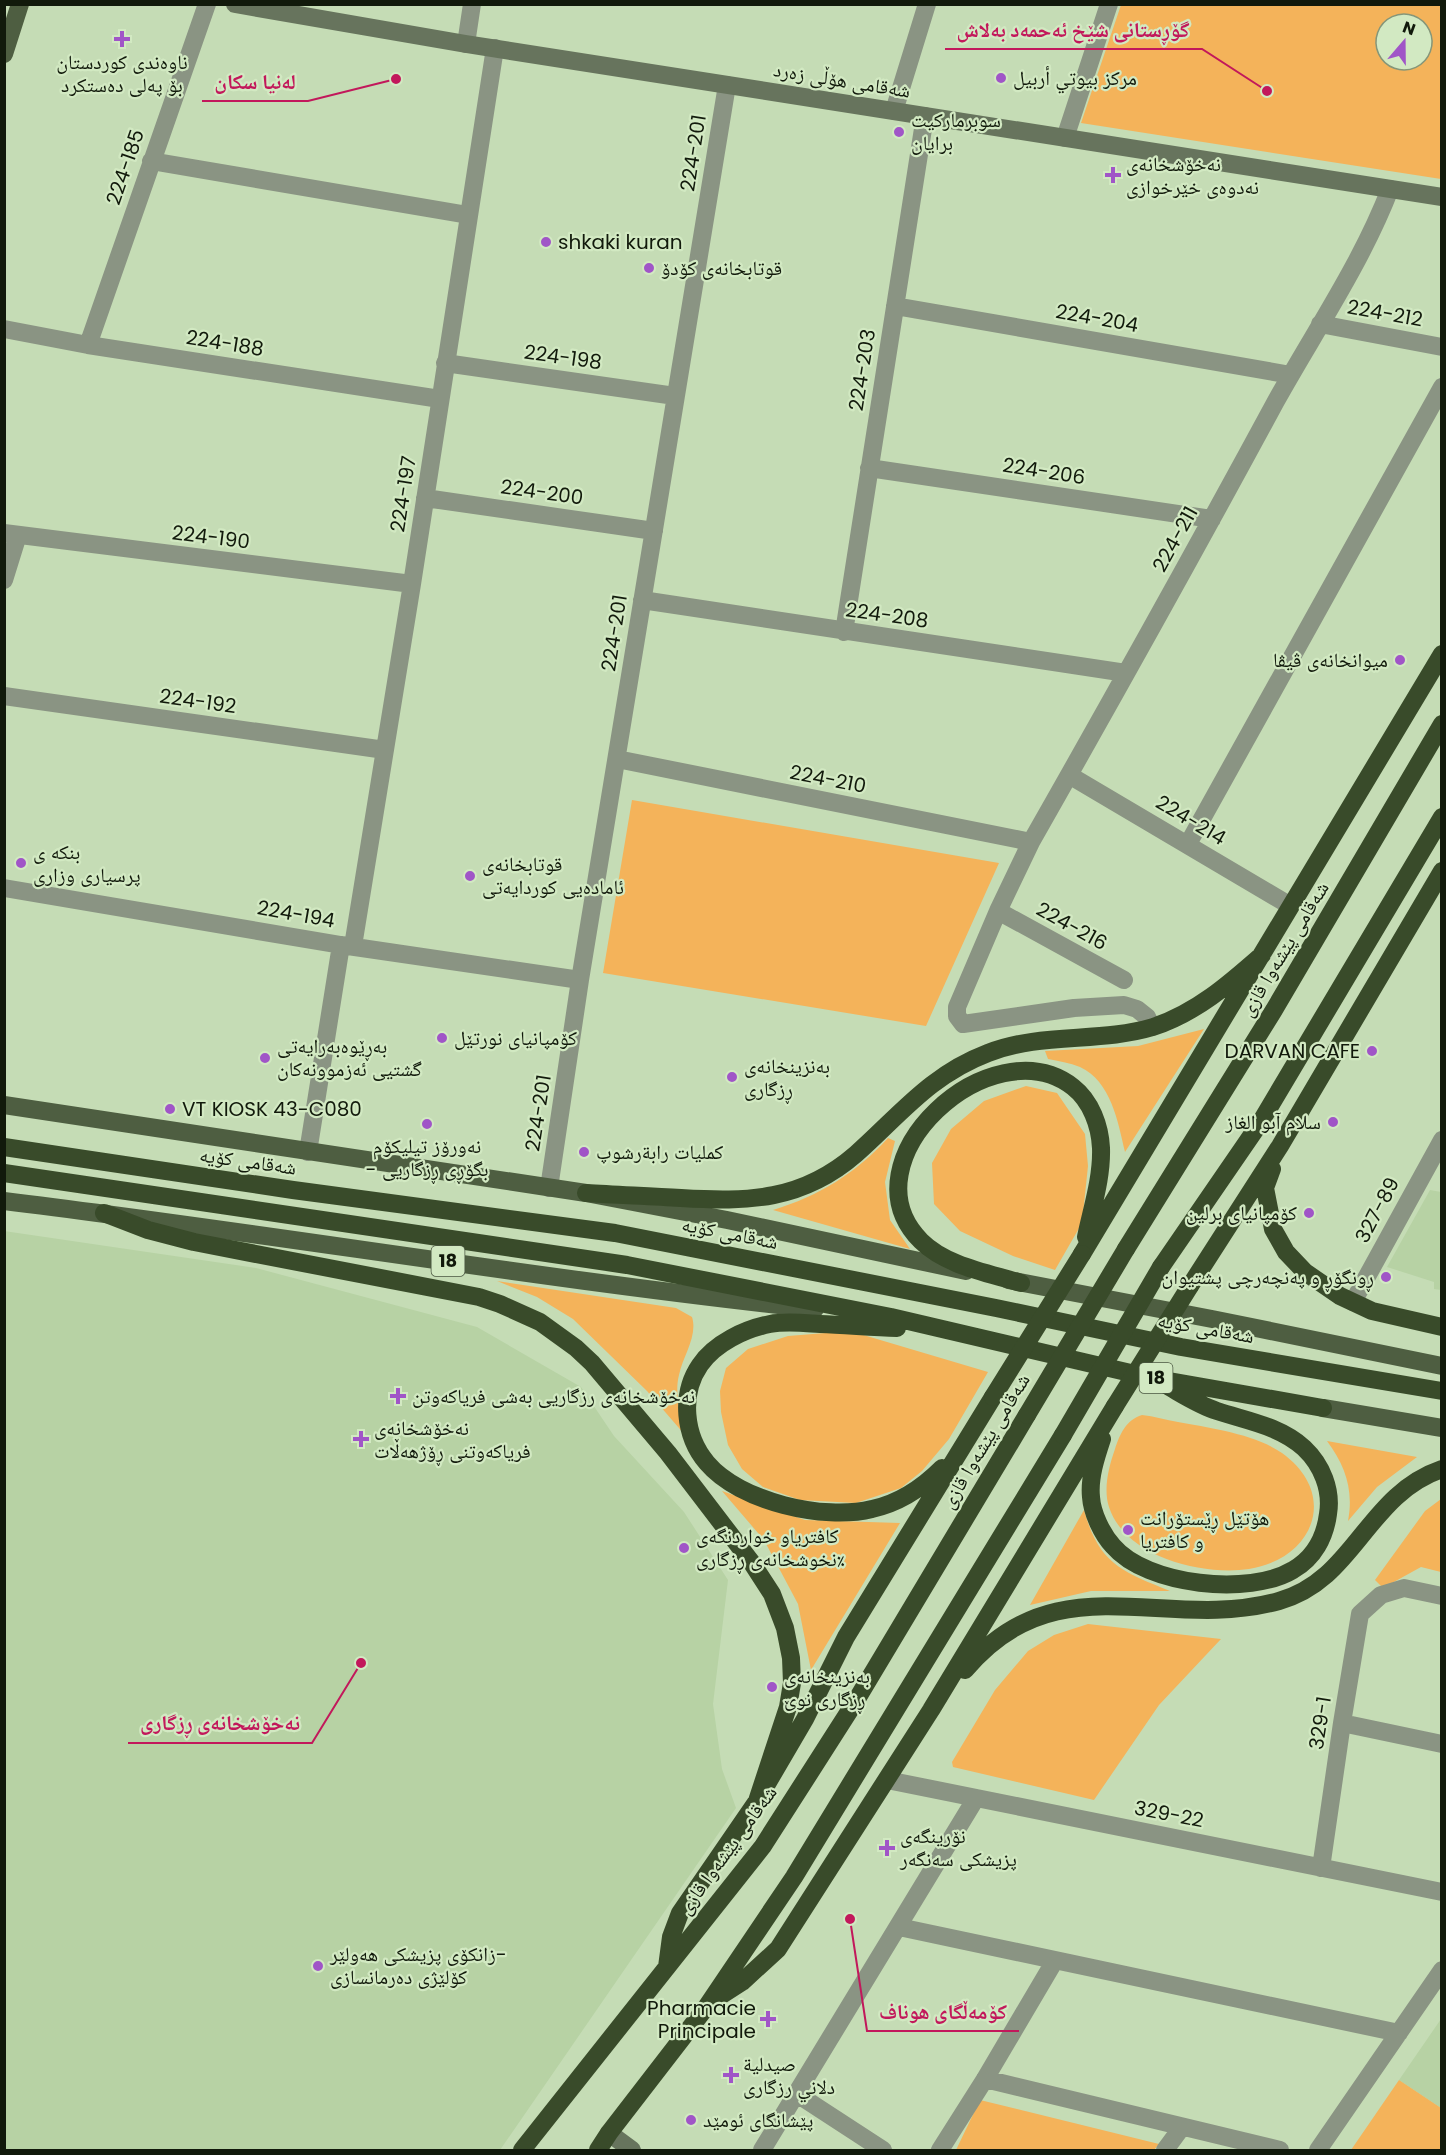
<svg xmlns="http://www.w3.org/2000/svg" width="1446" height="2155" font-family="Poppins,'Noto Naskh Arabic',sans-serif">
	<style>
		.built { fill: #b7d2a4 }
		.green { fill: #f4b35a; fill-rule: evenodd }
		.lines { fill: none; stroke-linecap: round; stroke-linejoin: round }
		.street { stroke: #8a9483; stroke-width: 18 }
		.secondary { stroke: #67745d; stroke-width: 18 }
		.primary { stroke: #4e5e41; stroke-width: 18 }
		.highway { stroke: #394b2a; stroke-width: 18 }
		.highway-bridge { stroke: #394b2a; stroke-width: 18 }
		.poi-dot { fill: #a055c7; stroke: #d2e9c2; stroke-width: 2 }
		.labels { text-anchor: middle; stroke-width: 4.5; stroke-linejoin: round; paint-order: stroke }
		.shield { fill: #d2e9c2; stroke: #4b5742; stroke-width: 1.5 }
		.shield-label { font-size: 18px; font-weight: bold; fill: #11190b }
		.poi-label { font-size: 20px; fill: #11190b; stroke: #d2e9c2; text-anchor: start }
		.street-label { font-size: 20px; fill: #11190b; stroke: #d2e9c2 }
		.leader { fill: none; stroke: #c2185b; stroke-width: 2 }
		.callout-dot { fill: #c2185b; stroke: #d2e9c2; stroke-width: 2 }
		.callout-label { font-size: 21px; text-anchor: middle; font-weight: bold; fill: #c2185b; stroke: #d2e9c2; stroke-width: 4.5; stroke-linejoin: round; paint-order: stroke }
	</style>
	<rect width="100%" height="100%" fill="#c5dcb5"/>
	<!-- built -->
	<path class="built" d="M1430,1190L1441,1192V1290L1434,1289V1282L1387,1267Z
		M4,1231L256,1268L477,1327L581,1387L614,1436L684,1512L728,1580L713,1704L722,1769L736,1808L500,2150H5Z
		M1441,2019V2108L1399,2080Z"/>
	<!-- green -->
	<path class="green" d="M1121,5H1441V179L1081,123ZM1386,24H1422V60H1386Z
		M632,800L999,863L926,1026L603,973Z
		M1204,1029L1125,1152C1118,1122 1111,1081 1080,1067C1070,1063 1058,1061 1048,1059L1045,1051L1138,1046Z
		M1026,1086L1057,1093L1085,1134L1088,1166L1082,1223L1055,1270L1013,1256L960,1231L934,1204L932,1163L951,1129L984,1101Z
		M888,1138L895,1141L885,1182L890,1220L910,1249L773,1210C819,1196 856,1173 888,1138Z
		M497,1281L676,1308L692,1317C698,1336 683,1356 679,1375C674,1394 681,1416 685,1435L647,1391L573,1319L537,1297Z
		M850,1331L988,1372L949,1439L922,1471L901,1488L856,1503L800,1500L763,1487L742,1469L728,1445L721,1412L720,1391L726,1368L748,1349L788,1336Z
		M1142,1415C1154,1416 1166,1420 1178,1422C1210,1428 1255,1434 1282,1453C1340,1495 1313,1559 1249,1569C1202,1576 1125,1557 1109,1507C1103,1489 1109,1466 1115,1449C1120,1434 1126,1420 1142,1415Z
		M1327,1441L1417,1457L1377,1487L1348,1521C1354,1490 1345,1465 1327,1441Z
		M722,1491L805,1520L900,1523L811,1670L798,1604L764,1540Z
		M1441,1499V1572L1421,1567L1383,1588L1375,1580L1425,1511Z
		M1084,1510C1099,1564 1121,1571 1170,1591H1091L1030,1605Z
		M1088,1624L1221,1639L1159,1705L1094,1800L953,1767L952,1762L995,1690L1028,1651L1054,1635Z
		M1399,2080L1441,2108V2150H1351Z
		M980,2100L1159,2144L1154,2150H956Z"/>
	<g class="lines">
		<!-- street -->
		<path class="street" d="M466,44L472,4
			M894,111L927,4
			M1065,138L1109,4
			M151,161L468,215
			M895,306L1291,375
			M1320,324L1442,347
			M4,329L88,345L440,399
			M88,345L207,4
			M445,363L675,396
			M869,468L1212,519
			M425,498L654,531
			M4,533L412,584
			M4,580L18,535
			M642,600L1126,673
			M844,632L925,116
			M4,696L385,750
			M617,759L1031,842
			M1069,775L1289,905
			M1188,844L1442,387
			M4,888L341,945L580,980
			M998,911L1124,980
			M353,946L412,584L495,48
			M1152,1027L1147,1017L1137,1009L1124,1005L1074,1008L963,1024L957,1016V1007L998,911L1031,842C1114,696 1196,549 1276,401C1315,331 1361,264 1390,189
			M308,1152L341,945
			M549,1188L580,980L727,85
			M1353,1302L1442,1140
			M1342,1723L1442,1744
			M887,1780L1442,1892
			M1321,1868L1342,1723L1360,1614L1381,1595L1404,1588L1442,1596
			M899,1927L1399,2033
			M985,2079L1280,2150
			M797,2094L883,2150
			M762,2150L976,1798
			M940,2150L985,2079L1054,1962
			M1165,2150L1182,2127
			M1318,2150L1442,1970"/>
		<!-- secondary -->
		<path class="secondary" d="M235,4L466,44L1442,197
			M609,2133L632,2150"/>
		<!-- primary -->
		<path class="primary" d="M4,54L20,4
			M4,1105L586,1193L727,1220L966,1271
			M4,1201C275,1234 544,1280 815,1309
			M1008,1280L1212,1319L1442,1366
			M1323,1408L1442,1428"/>
		<!-- highway -->
		<path class="highway" d="M4,1147L293,1190L615,1233L996,1308L1181,1347L1442,1391
			M1272,1169L1265,1188L1273,1229L1286,1252L1305,1272L1340,1296L1372,1311L1442,1327
			M4,1173L627,1265L891,1317L1152,1378L1323,1408
			M586,1193C618,1195 649,1196 681,1198C748,1202 802,1201 856,1154C900,1115 930,1075 988,1053C1041,1032 1100,1043 1153,1027C1196,1013 1229,984 1262,955
			M104,1213L148,1230L194,1242L479,1297L500,1304L540,1322L576,1348L592,1363L668,1453L752,1563L772,1594L785,1628L791,1658L792,1683L788,1707L757,1801
			M1126,1249L1274,1010L1442,724
			M1082,1254L1442,654
			M1161,1267L1260,1123L1442,817
			M1021,1283C989,1273 946,1266 921,1241C841,1161 992,1024 1073,1087C1091,1101 1100,1126 1101,1148C1102,1178 1092,1208 1086,1237
			M1190,1286L1280,1146L1442,871
			M897,1328C871,1327 845,1325 820,1324C803,1323 786,1321 770,1324C745,1329 715,1343 700,1365C680,1394 684,1436 707,1463C740,1502 824,1521 872,1509C900,1503 922,1488 942,1468
			M1102,1439C1096,1457 1089,1478 1091,1497C1092,1513 1102,1534 1113,1546C1147,1586 1250,1596 1293,1570C1314,1558 1325,1537 1328,1514C1332,1490 1322,1465 1304,1448C1280,1426 1247,1421 1217,1411C1198,1405 1182,1394 1164,1384
			M965,1670C1057,1560 1164,1633 1279,1601C1355,1580 1366,1495 1442,1469
			M667,1967L671,1937L680,1913L757,1801L805,1719L846,1637L993,1397
			M714,2000L742,1982L778,1949L931,1710L1115,1406
			M522,2150L763,1846L857,1699L1027,1415
			M598,2150L609,2133L707,2006L794,1877L1063,1435"/>
		<!-- highway-bridge -->
		<path class="highway-bridge" d="M993,1397L1082,1254
			M1115,1406L1190,1286
			M1027,1415L1126,1249
			M1063,1435L1161,1267"/>
	</g>
	<!-- markers -->
	<g class="poi-dot">
		<path d="M119 30h6v6h6v6h-6v6h-6v-6h-6v-6h6z"/>
		<circle cx="1001" cy="78" r="6"/>
		<circle cx="899" cy="132" r="6"/>
		<path d="M1110 166h6v6h6v6h-6v6h-6v-6h-6v-6h6z"/>
		<circle cx="546" cy="242" r="6"/>
		<circle cx="649" cy="268" r="6"/>
		<circle cx="1400" cy="660" r="6"/>
		<circle cx="21" cy="863" r="6"/>
		<circle cx="470" cy="876" r="6"/>
		<circle cx="442" cy="1038" r="6"/>
		<circle cx="1372" cy="1051" r="6"/>
		<circle cx="265" cy="1058" r="6"/>
		<circle cx="732" cy="1077" r="6"/>
		<circle cx="170" cy="1109" r="6"/>
		<circle cx="1333" cy="1122" r="6"/>
		<circle cx="427" cy="1124" r="6"/>
		<circle cx="584" cy="1152" r="6"/>
		<circle cx="1309" cy="1213" r="6"/>
		<circle cx="1386" cy="1277" r="6"/>
		<path d="M395 1387h6v6h6v6h-6v6h-6v-6h-6v-6h6z"/>
		<path d="M358 1430h6v6h6v6h-6v6h-6v-6h-6v-6h6z"/>
		<circle cx="1128" cy="1530" r="6"/>
		<circle cx="684" cy="1548" r="6"/>
		<circle cx="772" cy="1687" r="6"/>
		<path d="M884 1839h6v6h6v6h-6v6h-6v-6h-6v-6h6z"/>
		<circle cx="318" cy="1966" r="6"/>
		<path d="M765 2010h6v6h6v6h-6v6h-6v-6h-6v-6h6z"/>
		<path d="M728 2066h6v6h6v6h-6v6h-6v-6h-6v-6h6z"/>
		<circle cx="691" cy="2120" r="6"/>
	</g>
	<g class="labels">
		<!-- shield labels -->
		<g class="shield">
			<rect x="431.5" y="1246" width="33" height="30" rx="4.5"/>
			<rect x="1139.5" y="1363" width="33" height="30" rx="4.5"/>
		</g>
		<g class="shield-label">
			<text x="448" y="1267">18</text>
			<text x="1156" y="1384">18</text>
		</g>
		<!-- poi labels -->
		<g class="poi-label">
			<text x="122" y="69" text-anchor="middle">ناوەندی کوردستان<tspan x="122" dy="23">بۆ پەلی دەستکرد</tspan></text>
			<text x="1013" y="85">مركز بيوتي أربيل</text>
			<text x="911" y="127">سوبرماركيت<tspan x="911" dy="23">برايان</tspan></text>
			<text x="1126" y="171">نەخۆشخانەی<tspan x="1126" dy="23">نەدوەی خێرخوازی</tspan></text>
			<text x="558" y="249">shkaki kuran</text>
			<text x="661" y="275">قوتابخانەی کۆدۆ</text>
			<text x="1388" y="667" text-anchor="end">میوانخانەی ڤیڤا</text>
			<text x="33" y="859">بنكه ى<tspan x="33" dy="23">پرسيارى وزارى</tspan></text>
			<text x="482" y="871">قوتابخانەی<tspan x="482" dy="23">ئامادەیی کوردایەتی</tspan></text>
			<text x="454" y="1045">كۆمپانیای نورتێل</text>
			<text x="277" y="1053">بەڕێوەبەرایەتی<tspan x="277" dy="23">گشتیی ئەزموونەکان</tspan></text>
			<text x="1360" y="1058" text-anchor="end">DARVAN CAFE</text>
			<text x="744" y="1073">بەنزینخانەی<tspan x="744" dy="23">ڕزگاری</tspan></text>
			<text x="182" y="1116">VT KIOSK 43-C080</text>
			<text x="1321" y="1129" text-anchor="end">سلام آبو الغاز</text>
			<text x="427" y="1153" text-anchor="middle">نەورۆز تیلیکۆم<tspan x="427" dy="23">- بگۆڕی ڕزگاریی</tspan></text>
			<text x="596" y="1159">کملیات رابةرشوپ</text>
			<text x="1297" y="1220" text-anchor="end">کۆمپانیای برلین</text>
			<text x="1374" y="1284" text-anchor="end">ڕونگۆڕ و پەنچەرچی پشتیوان</text>
			<text x="412" y="1403">نەخۆشخانەی رزگاریی بەشی فریاکەوتن</text>
			<text x="374" y="1435">نەخۆشخانەی<tspan x="374" dy="23">فریاکەوتنی ڕۆژهەڵات</tspan></text>
			<text x="1140" y="1525">هۆتێل ڕێستۆرانت<tspan x="1140" dy="23">و کافتریا</tspan></text>
			<text x="696" y="1543">كافتریاو خواردنگەی<tspan x="696" dy="23">نخوشخانەی ڕزگاری٪</tspan></text>
			<text x="784" y="1683">بەنزینخانەی<tspan x="784" dy="23">ڕزگاری نوێ</tspan></text>
			<text x="900" y="1843">نۆرینگەی<tspan x="900" dy="23">پزیشکی سەنگەر</tspan></text>
			<text x="330" y="1961">زانکۆی پزیشکی هەولێر-<tspan x="330" dy="23">کۆلێژی دەرمانسازی</tspan></text>
			<text x="756" y="2015" text-anchor="end">Pharmacie<tspan x="756" dy="23">Principale</tspan></text>
			<text x="743" y="2071">صيدلية<tspan x="743" dy="23">دلاني رزگاری</tspan></text>
			<text x="703" y="2127">پێشانگای ئومێد</text>
		</g>
		<!-- street labels -->
		<g class="street-label">
			<text transform="translate(842 80) rotate(9)" y="7">شەقامی هۆڵی زەرد</text>
			<text transform="translate(693 153) rotate(-81)" y="7">224-201</text>
			<text transform="translate(125 167) rotate(-71)" y="7">224-185</text>
			<text transform="translate(1385 313) rotate(10)" y="7">224-212</text>
			<text transform="translate(1097 318) rotate(10)" y="7">224-204</text>
			<text transform="translate(225 343) rotate(9)" y="7">224-188</text>
			<text transform="translate(563 357) rotate(8)" y="7">224-198</text>
			<text transform="translate(862 370) rotate(-81)" y="7">224-203</text>
			<text transform="translate(1044 471) rotate(9)" y="7">224-206</text>
			<text transform="translate(542 492) rotate(8)" y="7">224-200</text>
			<text transform="translate(403 494) rotate(-81)" y="7">224-197</text>
			<text transform="translate(211 537) rotate(7)" y="7">224-190</text>
			<text transform="translate(1175 539) rotate(-61)" y="7">224-211</text>
			<text transform="translate(887 615) rotate(8)" y="7">224-208</text>
			<text transform="translate(614 633) rotate(-81)" y="7">224-201</text>
			<text transform="translate(198 701) rotate(8)" y="7">224-192</text>
			<text transform="translate(828 779) rotate(11)" y="7">224-210</text>
			<text transform="translate(1191 820) rotate(31)" y="7">224-214</text>
			<text transform="translate(296 914) rotate(10)" y="7">224-194</text>
			<text transform="translate(1072 926) rotate(29)" y="7">224-216</text>
			<text transform="translate(1284 949) rotate(-59)" y="7">شەقامی پێشەوا قازی</text>
			<text transform="translate(538 1113) rotate(-81)" y="7">224-201</text>
			<text transform="translate(248 1161) rotate(8)" y="7">شەقامی کۆیە</text>
			<text transform="translate(1377 1210) rotate(-62)" y="7">327-89</text>
			<text transform="translate(730 1233) rotate(11)" y="7">شەقامی کۆیە</text>
			<text transform="translate(1206 1328) rotate(10)" y="7">شەقامی کۆیە</text>
			<text transform="translate(985 1441) rotate(-59)" y="7">شەقامی پێشەوا قازی</text>
			<text transform="translate(1320 1723) rotate(-81)" y="7">329-1</text>
			<text transform="translate(1169 1814) rotate(11)" y="7">329-22</text>
			<text transform="translate(727 1850) rotate(-54)" y="7">شەقامی پێشەوا قازی</text>
		</g>
	</g>
	<!-- callouts -->
	<path class="leader" d="M1267 91L1202 49H945M396 79L308 101H202M361 1663L312 1743H128M850 1919L867 2031H1019"/>
	<g class="callout-dot">
		<circle cx="1267" cy="91" r="6"/>
		<circle cx="396" cy="79" r="6"/>
		<circle cx="361" cy="1663" r="6"/>
		<circle cx="850" cy="1919" r="6"/>
	</g>
	<g class="callout-label">
		<text x="1073" y="37">گۆڕستانی شێخ ئەحمەد بەلاش</text>
		<text x="255" y="89">لەنیا سکان</text>
		<text x="220" y="1730">نەخۆشخانەی ڕزگاری</text>
		<text x="943" y="2019">کۆمەڵگای هوناف</text>
	</g>
	<!-- border -->
	<rect width="1446" height="2155" fill="none" stroke="#11190b" stroke-width="12"/>
	<!-- north arrow -->
	<g transform="translate(1404 42) rotate(20)"><circle r="28" fill="#d2e9c2" stroke="#859679" stroke-width="1.5"/>
	<path d="M0-4.5L10 22L0 15L-10 22Z" fill="#a055c7"/>
	<text y="-9" font-size="16" font-weight="bold" text-anchor="middle" fill="#11190b">N</text>
	</g>
</svg>
